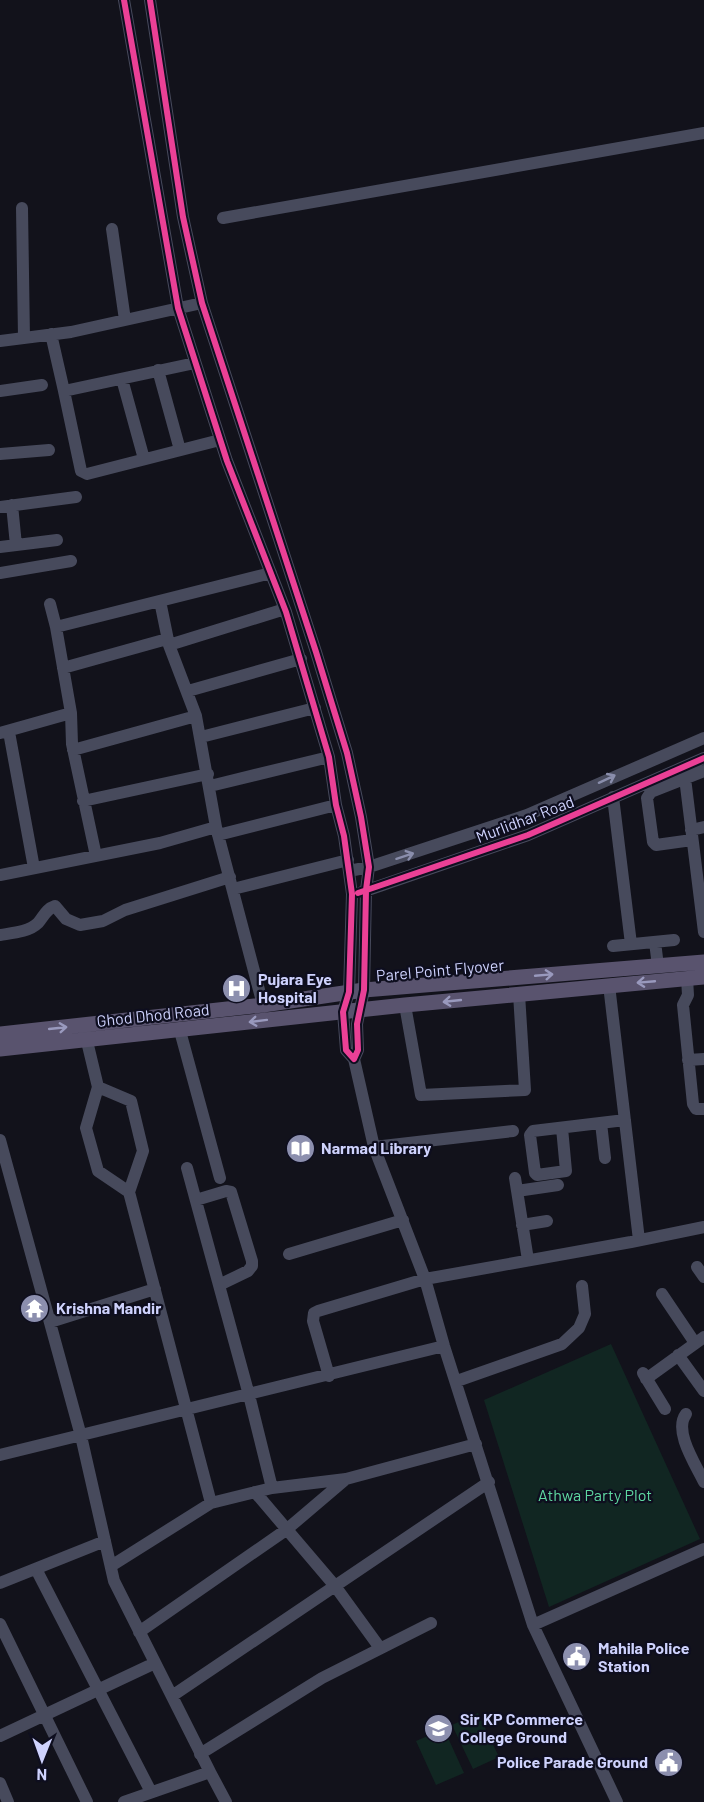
<svg xmlns="http://www.w3.org/2000/svg" width="704" height="1802" font-family="Barlow,sans-serif">
	<style>
		.green { fill: #112622 }
		.lines { fill: none; stroke-linecap: round; stroke-linejoin: round }
		.minor { stroke: #474a5c; stroke-width: 12 }
		.major { stroke: #59536e; stroke-width: 15 }
		.cycleway-casing { stroke: #0e0e1f; stroke-width: 10 }
		.cycleway { stroke: #ea4096; stroke-width: 6 }
		.oneway { stroke: #8a8eac }
		.oneway2 { stroke: #9999bd }
		.labels { text-anchor: middle; stroke-width: 4.5; stroke-linejoin: round; paint-order: stroke }
		.street-label { font-size: 16px; fill: #ced2fd; stroke: #0e0e1f }
		.poi-label { font-size: 16px; font-weight: bold; fill: #ced2fd; stroke: #0e0e1f; text-anchor: start }
		.park-label { font-size: 16px; fill: #5fd8a1; stroke: #0e0e1f }
	</style>
	<rect width="100%" height="100%" fill="#12121b"/>
	<!-- green -->
	<path class="green" d="M611,1344L700,1539L549,1607L484,1400Z
		M478,1713L499,1757L473,1769L452,1725Z
		M444,1729L464,1773L436,1785L416,1741Z"/>
	<g class="lines">
		<!-- minor -->
		<path class="minor" d="M124,0L178,308L227,461L286,612L329,757L336,805L344,836L352,894L349,992L343,1012L346,1050L354,1059L358,1050L357,1024L364,990L366,890L369,867L361,817L347,753L316,652L202,303L183,217L150,0
			M22,208L24,338
			M223,218L704,133
			M112,229L125,320
			M51,334L64,391
			M0,341L71,332L202,303
			M195,363L64,391L81,471L87,474L220,440
			M158,370L180,450
			M122,379L144,459
			M0,391L42,385
			M0,454L49,450
			M12,505L16,545
			M0,507L76,497
			M0,547L57,540
			M0,573L71,561
			M160,601L169,645L196,716L216,827L263,1005
			M50,604L56,627L71,713L72,744L96,856
			M56,627L271,573
			M169,645L285,609
			M63,668L167,639
			M188,691L301,659
			M9,732L34,868
			M0,733L71,713
			M201,737L315,708
			M73,750L196,716
			M685,778L704,932
			M210,786L329,757
			M613,797L631,944
			M83,801L208,774
			M691,830L704,827
			M218,835L336,805
			M692,840L656,845L653,842L647,798L651,792L704,771
			M349,871L369,867L527,815L704,738
			M0,875L160,843L216,827
			M233,889L348,860
			M362,892L528,835L704,758
			M0,935C12,933 29,932 38,923C44,916 46,909 55,906L66,919L80,925L103,921L125,910L230,877
			M655,942L658,966
			M613,946L674,940
			M687,978L688,995L683,1005L693,1104L696,1109H704
			M609,985L639,1240
			M405,1005L421,1095L525,1090L519,994
			M180,1031L220,1178
			M85,1033L98,1087L131,1101L143,1151L129,1192L211,1503
			M354,1059L374,1147L425,1279L444,1346L533,1625L617,1802
			M688,1060L704,1059
			M98,1087L86,1128L98,1171L129,1192
			M601,1123L605,1158
			M562,1128L566,1171L537,1175L535,1173L530,1135L533,1131L625,1120
			M0,1140L81,1436L114,1581L210,1772L124,1802
			M374,1147L513,1131
			M187,1168L249,1395L272,1488
			M515,1178L528,1260
			M517,1191L558,1185
			M196,1200L226,1191L231,1192L252,1261V1266L248,1271L219,1285
			M522,1225L547,1221
			M289,1254L403,1220
			M697,1267L704,1277
			M662,1294L695,1343
			M50,1322L155,1289
			M678,1355L704,1391
			M643,1373L665,1409
			M329,1376L313,1321L314,1313L318,1311L425,1279L631,1242L704,1227
			M646,1379L704,1337
			M457,1381L562,1344L579,1328L585,1314L582,1286
			M686,1414C673,1431 696,1465 704,1482
			M0,1455L444,1346
			M255,1492L335,1586L380,1648
			M111,1566L211,1503L272,1488L346,1479L476,1444
			M36,1569L151,1792
			M0,1583L105,1541
			M0,1624L87,1802
			M533,1625L704,1549
			M139,1632L286,1530L346,1479
			M172,1696L489,1482
			M0,1736L155,1663
			M200,1754L322,1678L431,1623
			M210,1772L226,1802
			M0,1783L8,1802"/>
		<!-- major -->
		<path class="major" d="M0,1034L263,1005L364,990L704,962
			M0,1049L405,1005L704,977"/>
		<defs>
			<path id="cycleway" d="M124,0L178,308L227,461L286,612L329,757L336,805L344,836L352,894L349,992L343,1012L346,1050L354,1059L358,1050L357,1024L364,990L366,890L369,867L361,817L347,753L316,652L202,303L183,217L150,0
				M358,893L528,835L704,758"/>
		</defs>
		<!-- cycleway casing -->
		<use href="#cycleway" class="cycleway-casing"/>
		<!-- cycleway -->
		<use href="#cycleway" class="cycleway"/>
	</g>
	<!-- one-way arrows -->
	<defs><path id="oneway-shaft" d="M-6 0H5M1.5-3L5.5 0L1.5 3" fill="none" stroke-width="1.6" stroke-linecap="round" stroke-linejoin="round" transform="scale(1.5)"/></defs>
	<g class="oneway">
		<use href="#oneway-shaft" transform="translate(607 779) rotate(-25)"/>
		<use href="#oneway-shaft" transform="translate(405 856) rotate(-18)"/>
	</g>
	<g class="oneway2">
		<use href="#oneway-shaft" transform="translate(544 975) rotate(-5)"/>
		<use href="#oneway-shaft" transform="translate(646 982) rotate(175)"/>
		<use href="#oneway-shaft" transform="translate(452 1001) rotate(174)"/>
		<use href="#oneway-shaft" transform="translate(258 1021) rotate(173)"/>
		<use href="#oneway-shaft" transform="translate(58 1028) rotate(-6)"/>
	</g>
	<!-- icons -->
	<defs>
		<symbol id="hospital-disc" viewBox="-11 -11 22 22"><circle r="9.5" fill="#8c8fae" stroke="#0e0e1f"/><path d="M-5-5h3v3.5h4V-5h3V5h-3V1.5h-4V5h-3Z" fill="#fff"/></symbol>
		<symbol id="library-disc" viewBox="-11 -11 22 22"><circle r="9.5" fill="#8c8fae" stroke="#0e0e1f"/><path d="M-6-4Q-3-5.5-.7-3.5V5Q-3 3-6 4ZM6-4Q3-5.5 .7-3.5V5Q3 3 6 4Z" fill="#fff"/></symbol>
		<symbol id="temple-disc" viewBox="-11 -11 22 22"><circle r="9.5" fill="#8c8fae" stroke="#0e0e1f"/><path d="M0-6L5-2H3V0L6.5 2.5H4V6H1.5V3h-3V6H-4V2.5H-6.5L-3 0V-2H-5Z" fill="#fff"/></symbol>
		<symbol id="civic-disc" viewBox="-11 -11 22 22"><circle r="9.5" fill="#8c8fae" stroke="#0e0e1f"/><path d="M-.6-6.5H3V-4.5H.6V-3L4-1V1h2V6H-6V1h2V-1L-.6-3ZM-1.2 2.5V6h2.4V2.5Z" fill="#fff"/></symbol>
		<symbol id="university-disc" viewBox="-11 -11 22 22"><circle r="9.5" fill="#8c8fae" stroke="#0e0e1f"/><path d="M0-5L7-2L0 1L-7-2ZM-4 1L0 2.5L4 1V4Q0 6-4 4Z" fill="#fff"/></symbol>
	</defs>
	<g fill-rule="evenodd">
		<use href="#hospital-disc" x="220" y="972" width="33" height="33"/>
		<use href="#library-disc" x="284" y="1132" width="33" height="33"/>
		<use href="#temple-disc" x="18" y="1292" width="33" height="33"/>
		<use href="#civic-disc" x="560" y="1640" width="33" height="33"/>
		<use href="#university-disc" x="422" y="1712" width="33" height="33"/>
		<use href="#civic-disc" x="652" y="1746" width="33" height="33"/>
	</g>
	<g class="labels">
		<!-- street labels -->
		<g class="street-label">
			<text transform="translate(525 819) rotate(-21)" y="6">Murlidhar Road</text>
			<text transform="translate(440 970) rotate(-5)" y="6">Parel Point Flyover</text>
			<text transform="translate(153 1015) rotate(-6)" y="6">Ghod Dhod Road</text>
		</g>
		<!-- poi labels -->
		<g class="poi-label">
			<text x="258" y="985">Pujara Eye<tspan x="258" dy="18">Hospital</tspan></text>
			<text x="321" y="1154">Narmad Library</text>
			<text x="56" y="1314">Krishna Mandir</text>
			<text x="598" y="1654">Mahila Police<tspan x="598" dy="18">Station</tspan></text>
			<text x="460" y="1725">Sir KP Commerce<tspan x="460" dy="18">College Ground</tspan></text>
			<text x="648" y="1768" text-anchor="end">Police Parade Ground</text>
		</g>
		<!-- park labels -->
		<g class="park-label">
			<text x="595" y="1501">Athwa Party Plot</text>
		</g>
	</g>
	<!-- north arrow -->
	<g transform="translate(42 1760) rotate(181)" stroke="#0e0e1f" stroke-width="4.5" paint-order="stroke">
	<path d="M0-4.5L10 22L0 15L-10 22Z" fill="#ced2fd"/>
	<text y="-9" font-size="16" font-weight="bold" text-anchor="middle" fill="#ced2fd">N</text>
	</g>
</svg>
